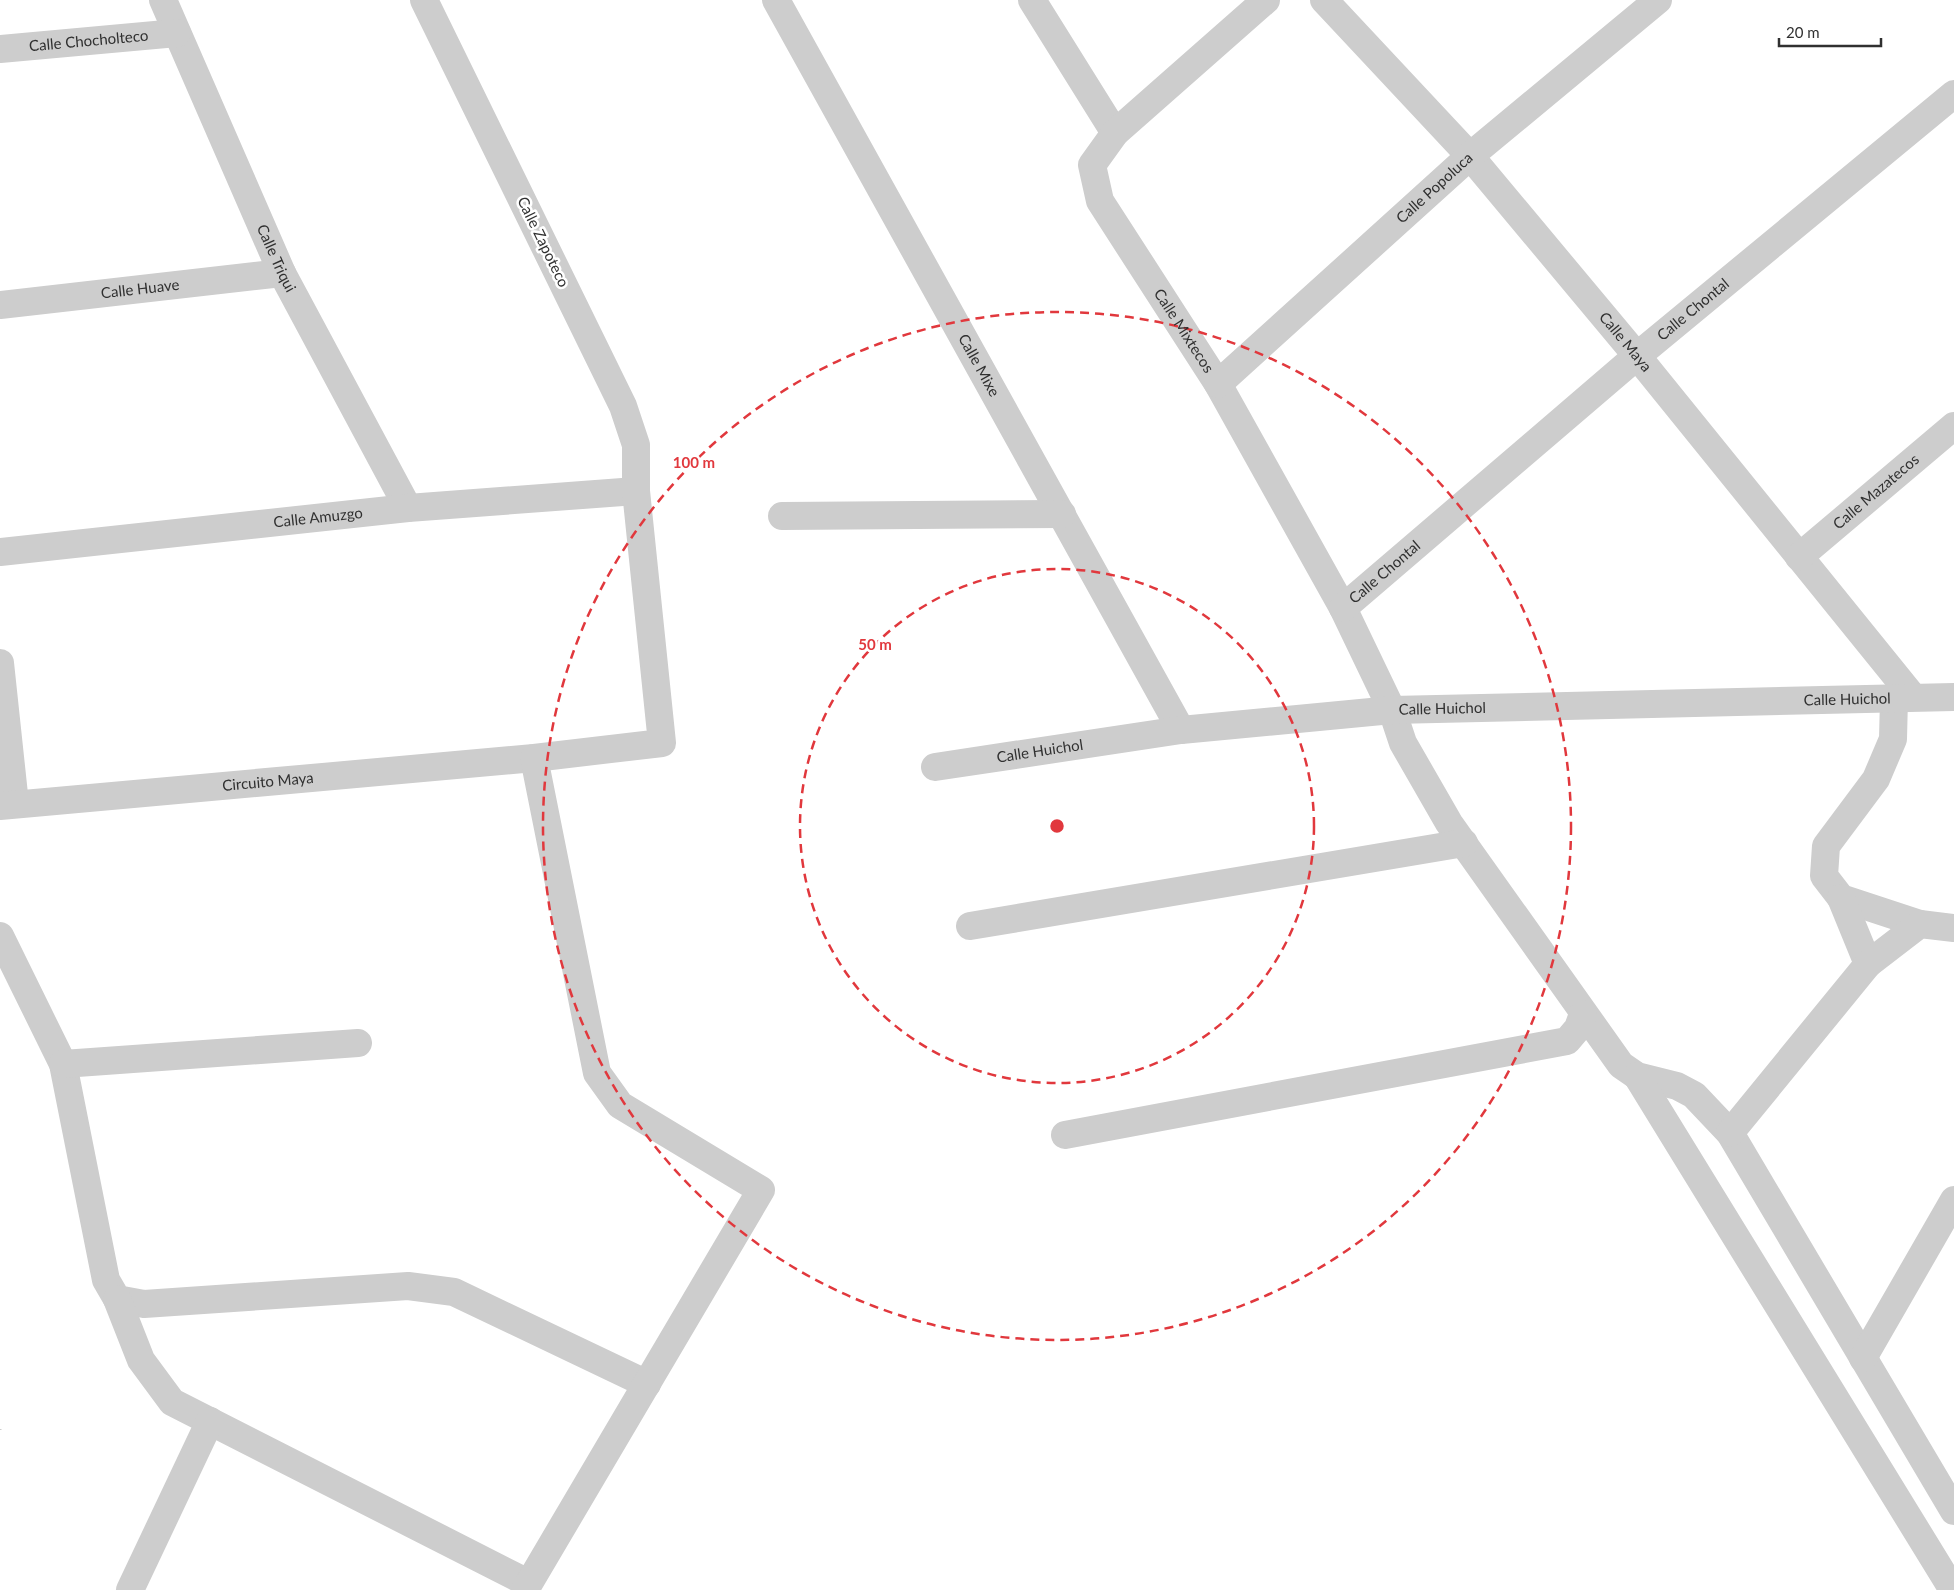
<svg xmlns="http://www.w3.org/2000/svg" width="1954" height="1590" font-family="Lato,sans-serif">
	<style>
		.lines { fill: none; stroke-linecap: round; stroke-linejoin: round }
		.path { stroke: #cdcdcd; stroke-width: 3; stroke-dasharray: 2.5 2.5; stroke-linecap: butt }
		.minor { stroke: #cdcdcd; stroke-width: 28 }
		.ring { fill: none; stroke: #e1383d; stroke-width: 2.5; stroke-dasharray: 9 6 }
		.labels { text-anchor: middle; stroke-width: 5; stroke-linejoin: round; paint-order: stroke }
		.street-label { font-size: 15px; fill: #303030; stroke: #fff }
		.centre { fill: #e1383d; stroke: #fff; stroke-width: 2.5 }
		.ring-label { font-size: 15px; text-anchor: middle; font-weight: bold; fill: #e1383d; stroke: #fff; stroke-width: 5; stroke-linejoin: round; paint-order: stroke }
	</style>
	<rect width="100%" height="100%" fill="#fff"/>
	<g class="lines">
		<!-- path -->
		<path class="path" d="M0,1430V1429"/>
		<!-- minor -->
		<g class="minor">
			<path id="s1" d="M163,0L282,273L408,508"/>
			<path id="s2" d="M776,0L1181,730"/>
			<path d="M1032,0L1115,133"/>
			<path id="s3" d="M1266,0L1115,133L1092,165L1100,201L1218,384L1343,608L1392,710L1403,743L1449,823L1621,1065L1637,1076L1677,1086L1694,1095L1730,1133L1954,1511"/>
			<path id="s4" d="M1324,0L1470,156L1637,356L1913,697"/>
			<path id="s5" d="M0,49L177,33"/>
			<path id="s6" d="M0,305L282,273"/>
			<path id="s7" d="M1218,384L1470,156L1658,0"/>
			<path d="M782,516L1062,514"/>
			<path id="s8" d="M0,552L408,508L636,491"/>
			<path id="s9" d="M1799,557L1954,426"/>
			<path id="s10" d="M1343,608L1637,356L1954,94"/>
			<path d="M0,663L15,804"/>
			<path d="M1894,698L1893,739L1876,779L1826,846L1824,876L1841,898L1920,924"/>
			<path id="s11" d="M935,767L1181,730L1392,710L1954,697"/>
			<path id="s12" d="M0,806L534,758L662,743L636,491V445L623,406L424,0"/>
			<path d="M1841,898L1868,964"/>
			<path d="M970,926L1464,843"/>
			<path d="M0,936L63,1064L106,1280L117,1299L144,1304L408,1286L454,1292L647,1384"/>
			<path d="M63,1064L358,1043"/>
			<path d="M1637,1076L1953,1590"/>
			<path d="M1730,1133L1868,964L1920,924L1954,928"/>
			<path d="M1065,1135L1567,1041L1578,1028L1583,1014"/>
			<path d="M117,1299L141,1360L172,1402L528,1583"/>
			<path d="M1863,1358L1954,1200"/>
			<path d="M130,1590L210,1421"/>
			<path d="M525,1590L761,1190L620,1105L597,1073L534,758"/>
		</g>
	</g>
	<!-- distance rings -->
	<g class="ring">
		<circle cx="1057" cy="826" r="257"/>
		<circle cx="1057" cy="826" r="514"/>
	</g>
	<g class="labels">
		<!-- street labels -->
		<g class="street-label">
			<text dy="5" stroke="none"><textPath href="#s5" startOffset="89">Calle Chocholteco</textPath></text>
			<text dy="5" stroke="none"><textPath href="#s7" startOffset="292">Calle Popoluca</textPath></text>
			<text transform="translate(543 242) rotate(64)" y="5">Calle Zapoteco</text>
			<text dy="5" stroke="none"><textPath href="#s1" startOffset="282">Calle Triqui</textPath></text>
			<text dy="5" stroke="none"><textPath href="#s6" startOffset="141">Calle Huave</textPath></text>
			<text dy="5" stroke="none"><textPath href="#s10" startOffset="460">Calle Chontal</textPath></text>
			<text dy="5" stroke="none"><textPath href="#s3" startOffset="432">Calle Mixtecos</textPath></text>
			<text dy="5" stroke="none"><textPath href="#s4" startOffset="456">Calle Maya</textPath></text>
			<text dy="5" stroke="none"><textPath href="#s2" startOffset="418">Calle Mixe</textPath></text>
			<text dy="5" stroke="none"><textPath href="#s9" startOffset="101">Calle Mazatecos</textPath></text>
			<text dy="5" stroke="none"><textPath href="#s8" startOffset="320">Calle Amuzgo</textPath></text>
			<text dy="5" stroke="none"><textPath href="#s10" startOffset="55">Calle Chontal</textPath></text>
			<text dy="5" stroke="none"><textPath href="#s11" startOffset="916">Calle Huichol</textPath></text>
			<text dy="5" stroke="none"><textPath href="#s11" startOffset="511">Calle Huichol</textPath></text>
			<text dy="5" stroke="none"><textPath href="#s11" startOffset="106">Calle Huichol</textPath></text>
			<text dy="5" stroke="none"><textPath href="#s12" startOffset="269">Circuito Maya</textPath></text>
		</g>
	</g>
	<circle cx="1057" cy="826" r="8" class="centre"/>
	<g class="ring-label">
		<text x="694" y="468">100 m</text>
		<text x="875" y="650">50 m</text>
	</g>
	<!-- scale -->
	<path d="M1779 38v8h102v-8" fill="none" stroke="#303030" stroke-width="2.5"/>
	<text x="1786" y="38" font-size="15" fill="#303030" stroke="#ffffff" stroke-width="4" paint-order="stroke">20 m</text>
</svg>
